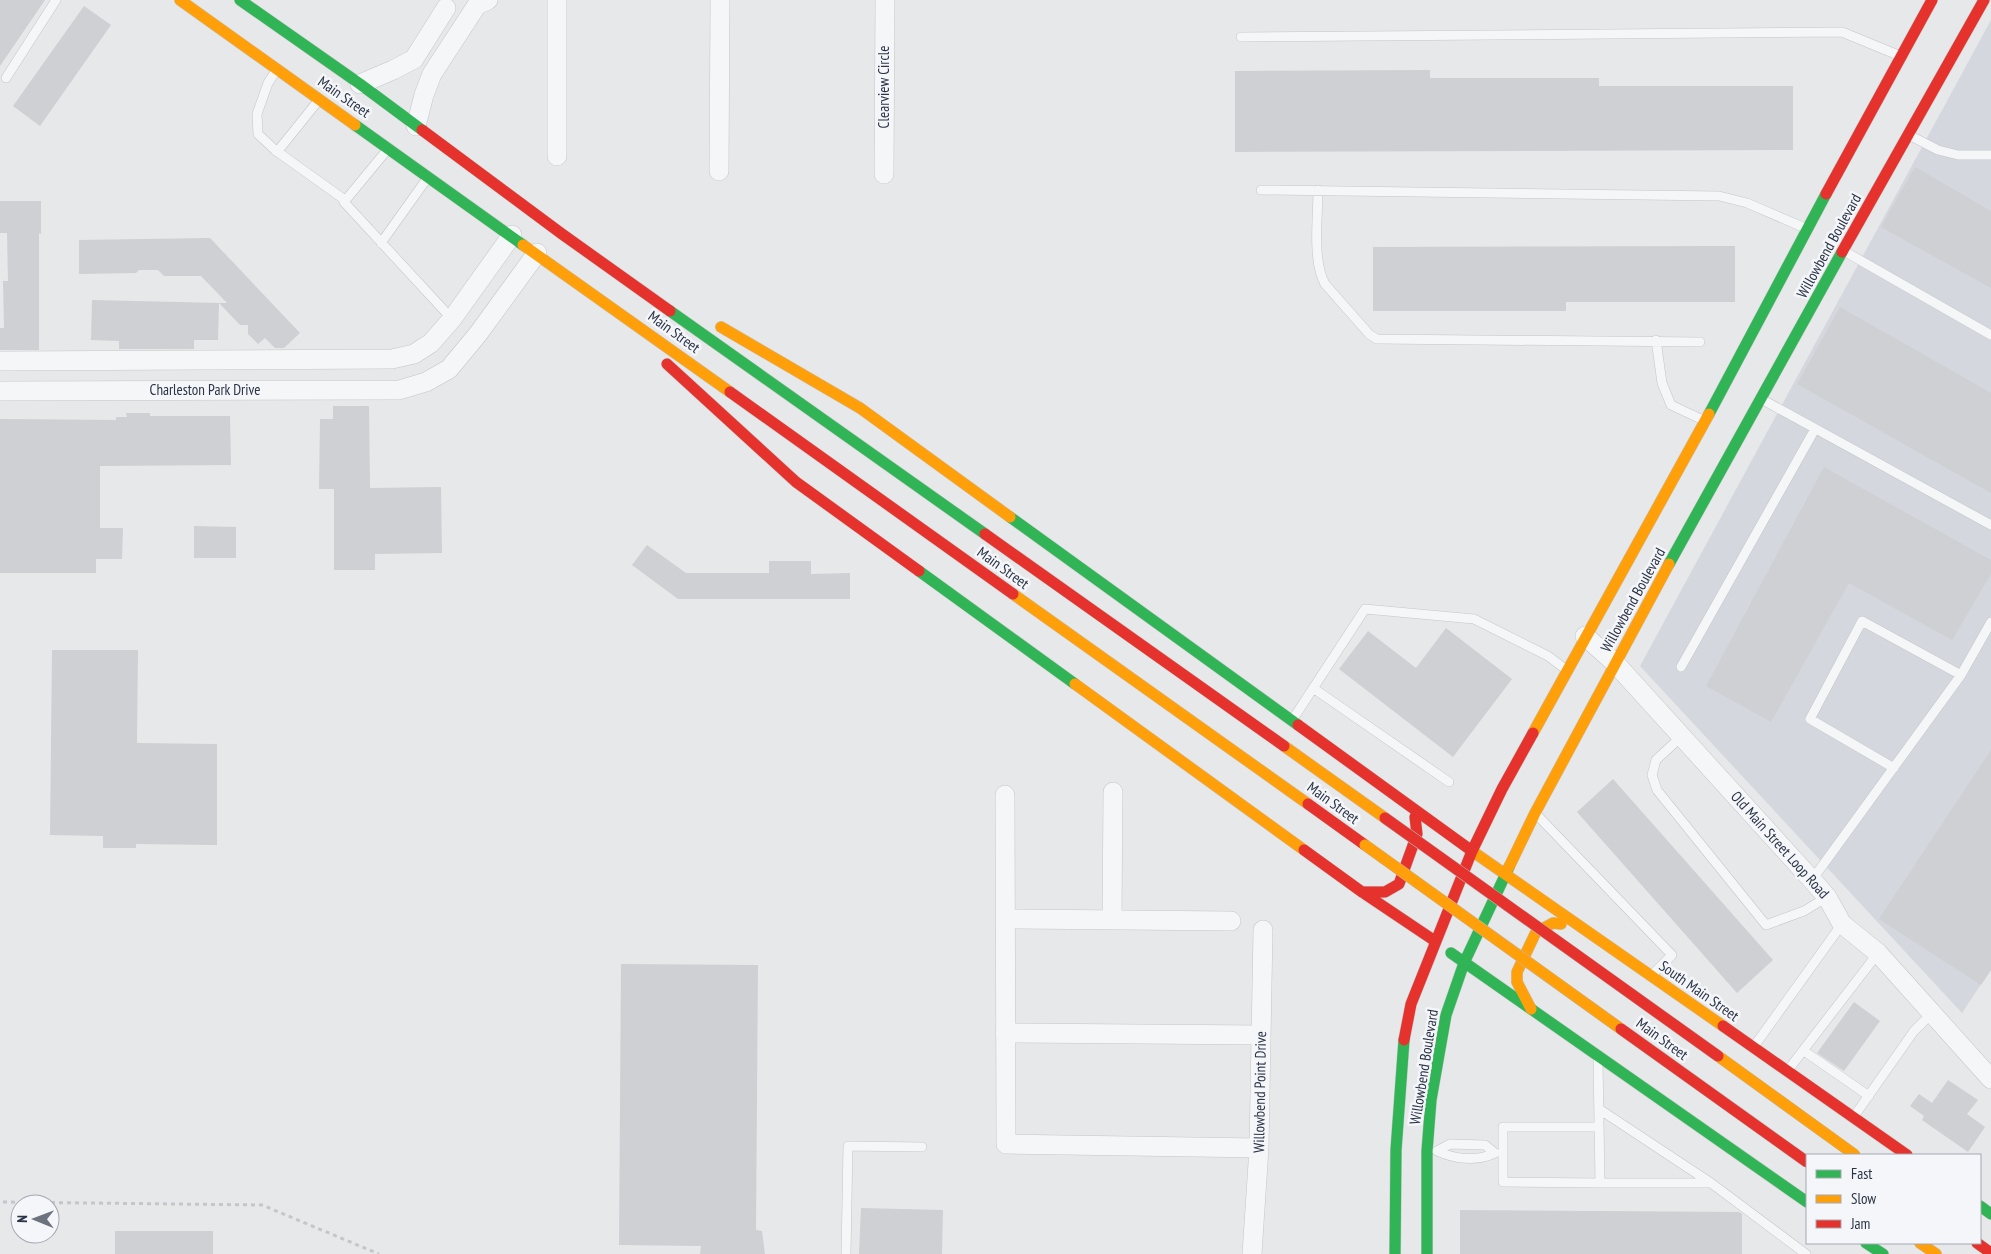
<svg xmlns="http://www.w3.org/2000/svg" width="1991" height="1254" font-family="'PT Sans Narrow',sans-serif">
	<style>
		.built { fill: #d4d7dd }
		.building { fill: #ced0d3 }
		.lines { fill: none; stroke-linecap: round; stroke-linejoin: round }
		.lane-casing { stroke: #c4c6c8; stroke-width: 10 }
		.street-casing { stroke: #c4c6c8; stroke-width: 20 }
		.fast-casing { stroke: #c4c6c8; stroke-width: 12 }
		.slow-casing { stroke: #c4c6c8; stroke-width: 12 }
		.jam-casing { stroke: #c4c6c8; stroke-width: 12 }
		.path { stroke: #c5c6ca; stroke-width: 3; stroke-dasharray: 4 4; stroke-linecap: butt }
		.lane { stroke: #f5f6f7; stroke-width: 9 }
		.street { stroke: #f5f6f7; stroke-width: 19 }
		.fast { stroke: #30b455; stroke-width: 11 }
		.slow { stroke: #ff9f0a; stroke-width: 11 }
		.jam { stroke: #e5322d; stroke-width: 11 }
		.slow-bridge-casing { stroke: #b8bbbf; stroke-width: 12; stroke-linecap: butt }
		.jam-bridge-casing { stroke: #b8bbbf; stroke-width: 12; stroke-linecap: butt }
		.slow-bridge { stroke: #ff9f0a; stroke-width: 11 }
		.jam-bridge { stroke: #e5322d; stroke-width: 11 }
		.labels { text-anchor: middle; stroke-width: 5; stroke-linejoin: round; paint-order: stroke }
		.street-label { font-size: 15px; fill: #2b3445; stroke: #f4f6f9 }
	</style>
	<rect width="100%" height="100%" fill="#e6e8ea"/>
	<!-- built -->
	<path class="built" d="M1991,20V969L1962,1013L1640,666Z"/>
	<!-- building -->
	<path class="building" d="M0,0H45L0,66Z
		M84,6L111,25L40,126L13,106Z
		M1430,70V78H1599V86H1793V150L1235,152V71Z
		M1915,167L1991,211V288L1881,227Z
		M0,201H41V234L39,233V350H0V328H4L3,281H8L7,233H0Z
		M210,238L300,333L284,348H275L265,338L258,344L248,334V325H240L219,303H227L201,276H164L158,270H139L136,273L79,274V240Z
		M1735,246V302H1566V311H1373V247Z
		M92,300L219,303L218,340H194V349H119V341L91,340Z
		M1840,307L1991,393V493L1797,384Z
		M333,406H369L370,488L441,487L442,553L375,554V570H334V489H319L320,419H333Z
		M126,413H150V416H230L231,465L100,466V528H123L122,559H96V573H0V419L116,420V417H127Z
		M1824,467L1991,560V574L1952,640L1849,583L1771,722L1706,686Z
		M194,526L236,527V558H194Z
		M647,545L686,573H769V561H811V574L850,573V599H678L632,565Z
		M1446,628L1512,679L1453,757L1339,669L1368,631L1416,668Z
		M52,650H138L137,743L217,744V845L136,844V848H103V836L50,835Z
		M1991,750V970L1981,985L1879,919Z
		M1613,779L1773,960L1737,993L1577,812Z
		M621,964L758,965L756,1230L762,1231L765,1254H700L701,1246L619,1245Z
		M1854,1002L1880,1021L1844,1071L1817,1053Z
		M1948,1080L1978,1100L1967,1114L1985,1127L1968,1152L1922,1120L1924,1116L1910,1106L1919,1094L1932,1103Z
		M861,1208L943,1210L942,1254H859Z
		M1460,1210L1739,1212L1742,1214V1254H1460Z
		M115,1231H213V1254H115Z"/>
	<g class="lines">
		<defs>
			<path id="lane" d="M1241,37L1842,32L1898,55
				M276,71L268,83L257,114L258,134L275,150L345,200
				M6,78L56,0
				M1909,135L1938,150L1958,155H1991
				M387,150L344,202L452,319
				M277,152L318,101
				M1261,190L1719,196L1747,203L1805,228
				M1318,190C1318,218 1312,260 1325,284L1370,335L1377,339L1700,342
				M381,243L426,180
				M1844,251L1991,335
				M1656,340L1662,383L1671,405L1703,420
				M1763,400L1991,525
				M1681,667L1815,429
				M1313,688L1449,782
				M1293,719L1365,609L1474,619L1548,656L1564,668
				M1682,736L1656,760L1652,775L1657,790L1766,925L1804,911L1827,897
				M1894,768L1810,719L1862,621L1961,675
				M1537,815L1672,955L1653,974
				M1812,880L1961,675L1991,622
				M1755,1045L1842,924
				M1804,1051L1869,1096
				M1598,1061L1600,1183H1711L1599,1109
				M1788,1070L1878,953
				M1855,1115L1914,1031L1932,1013
				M1599,1127H1503V1182L1600,1183
				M1450,1144L1485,1145L1495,1153C1477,1162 1454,1159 1437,1151Z
				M1711,1183L1806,1254
				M846,1254L848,1146L922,1147"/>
			<path id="street" d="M360,84L393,70L414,59L446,8
				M416,126L424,95L432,74L477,5L488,0
				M557,156V0
				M719,171L720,0
				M884,174L885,0
				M0,361L392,359L414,354L431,343L452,319L512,235
				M0,391L399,390L426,382L449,369L478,334L537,253
				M1585,636L1615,663L1812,880L1827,897L1842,924L1878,953L1991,1079
				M1005,795L1006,1144L1259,1148
				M1005,919L1231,921
				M1112,920L1113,792
				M1005,1033L1261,1035
				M1252,1254L1259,1148L1263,930"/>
			<path id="fast" d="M240,0L360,84L422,130
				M355,125L523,245
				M670,311L985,534
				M1709,414L1826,194
				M1010,517L1298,725
				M1669,564L1842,252
				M919,571L1075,684
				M1451,953L1807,1202
				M1980,1206L1991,1214
				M1866,1243L1883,1254
				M1395,1254L1396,1150L1404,1040
				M1427,1254V1151L1431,1100L1446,1015L1464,963L1509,867"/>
			<path id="slow" d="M180,0L355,125
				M523,245L730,392
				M721,327L860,408L1010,517
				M1013,594L1308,804
				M1075,684L1304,850
				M1533,733L1709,414
				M1284,746L1385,818
				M1472,851L1723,1026
				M1509,867L1535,813L1669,564
				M1531,1009L1517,982V972L1536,932L1553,923L1561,924
				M1920,1243L1936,1254"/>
			<path id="jam" d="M422,130L562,234L670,311
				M1826,194L1932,0
				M1842,252L1984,0
				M667,364L796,482L919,571
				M730,392L1013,594
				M985,534L1284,746
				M1298,725L1472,851
				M1308,804L1365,845
				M1304,850L1362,892L1435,941
				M1362,892H1385L1399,884L1417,834L1415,817
				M1723,1026L1907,1155
				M1404,1040L1411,1004L1472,851L1502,789L1533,733
				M1977,1243L1991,1253"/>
		</defs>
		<!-- lane casing -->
		<use href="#lane" class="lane-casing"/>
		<!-- street casing -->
		<use href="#street" class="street-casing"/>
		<!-- fast casing -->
		<use href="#fast" class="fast-casing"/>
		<!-- slow casing -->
		<use href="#slow" class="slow-casing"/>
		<!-- jam casing -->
		<use href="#jam" class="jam-casing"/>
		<!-- path -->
		<path class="path" d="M3,1202L262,1205L379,1254"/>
		<!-- lane -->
		<use href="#lane" class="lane"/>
		<!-- street -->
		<use href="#street" class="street"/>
		<!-- fast -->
		<use href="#fast" class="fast"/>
		<!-- slow -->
		<use href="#slow" class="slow"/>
		<!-- jam -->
		<use href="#jam" class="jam"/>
		<defs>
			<path id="slow-bridge" d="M1365,845L1621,1029
				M1718,1056L1855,1155"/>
			<path id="jam-bridge" d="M1385,818L1718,1056
				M1621,1029L1807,1162"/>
		</defs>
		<!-- slow-bridge casing -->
		<use href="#slow-bridge" class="slow-bridge-casing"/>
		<!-- jam-bridge casing -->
		<use href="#jam-bridge" class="jam-bridge-casing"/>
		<!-- slow-bridge -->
		<use href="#slow-bridge" class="slow-bridge"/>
		<!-- jam-bridge -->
		<use href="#jam-bridge" class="jam-bridge"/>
	</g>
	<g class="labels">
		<!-- street labels -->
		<g class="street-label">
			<text transform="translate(884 87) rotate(-90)" y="5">Clearview Circle</text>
			<text transform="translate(344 97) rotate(35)" y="5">Main Street</text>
			<text transform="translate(1829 246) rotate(-61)" y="5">Willowbend Boulevard</text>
			<text transform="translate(674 332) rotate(36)" y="5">Main Street</text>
			<text x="205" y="395">Charleston Park Drive</text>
			<text transform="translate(1003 568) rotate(36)" y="5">Main Street</text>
			<text transform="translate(1633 600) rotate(-61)" y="5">Willowbend Boulevard</text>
			<text transform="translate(1333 803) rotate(36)" y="5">Main Street</text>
			<text transform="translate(1780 845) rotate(48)" y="5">Old Main Street Loop Road</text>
			<text transform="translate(1699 991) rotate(35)" y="5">South Main Street</text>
			<text transform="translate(1662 1039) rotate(36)" y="5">Main Street</text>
			<text transform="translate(1424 1067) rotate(-81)" y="5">Willowbend Boulevard</text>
			<text transform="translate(1260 1092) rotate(-89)" y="5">Willowbend Point Drive</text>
		</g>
	</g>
	<!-- legend -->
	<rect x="1806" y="1154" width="175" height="90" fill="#f4f6f9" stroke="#a4a8b1"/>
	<rect x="1816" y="1170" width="25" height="8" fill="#30b455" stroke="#a4a8b1"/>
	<text x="1851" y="1179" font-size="15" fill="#2b3445">Fast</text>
	<rect x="1816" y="1195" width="25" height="8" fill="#ff9f0a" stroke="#a4a8b1"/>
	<text x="1851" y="1204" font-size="15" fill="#2b3445">Slow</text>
	<rect x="1816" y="1220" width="25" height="8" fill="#e5322d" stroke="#a4a8b1"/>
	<text x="1851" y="1229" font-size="15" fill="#2b3445">Jam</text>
	<!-- north arrow -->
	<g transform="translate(35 1219) rotate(271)"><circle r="24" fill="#f4f6f9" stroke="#a4a8b1"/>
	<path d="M0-4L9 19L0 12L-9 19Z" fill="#6c737f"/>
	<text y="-8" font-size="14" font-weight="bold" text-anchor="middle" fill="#2b3445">N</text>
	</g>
</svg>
